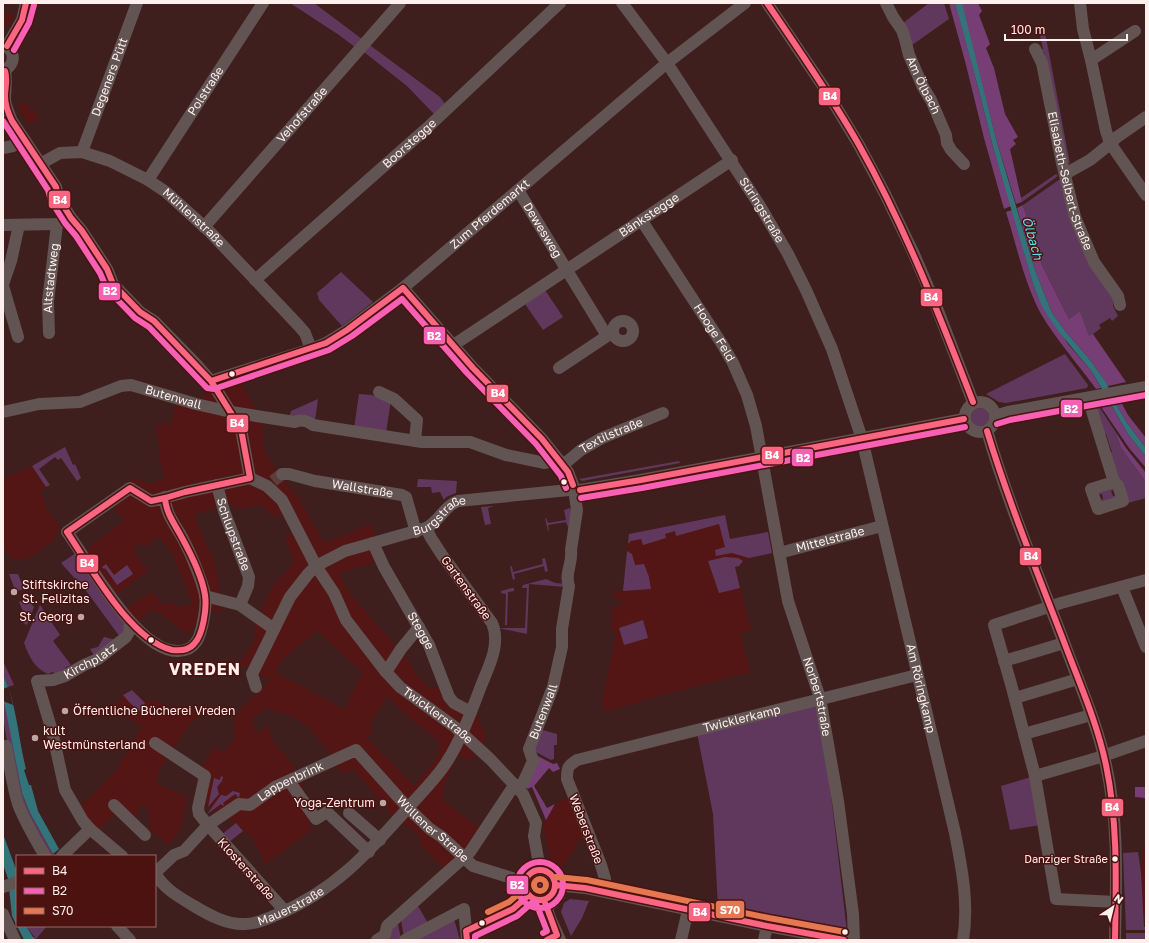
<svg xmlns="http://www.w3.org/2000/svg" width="1149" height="943" font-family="'Golos Text',sans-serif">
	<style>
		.built { fill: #541614; fill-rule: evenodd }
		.green { fill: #61385d }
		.forest { fill: #763e74 }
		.water { fill: #35737a }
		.pier { fill: #3e1f1d }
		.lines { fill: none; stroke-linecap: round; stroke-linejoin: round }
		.minor-tunnel { stroke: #5b3e3c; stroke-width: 12; stroke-dasharray: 12 6; stroke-linecap: butt }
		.minor { stroke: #615452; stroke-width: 12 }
		.bus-1-casing { stroke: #4b1210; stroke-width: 9 }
		.bus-2-casing { stroke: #4b1210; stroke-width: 9 }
		.bus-3-casing { stroke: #4b1210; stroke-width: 9 }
		.bus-1 { stroke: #fa6682; stroke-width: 6 }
		.bus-2 { stroke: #f860b3; stroke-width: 6 }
		.bus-3 { stroke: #e57851; stroke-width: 6 }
		.bus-dot { fill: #ffefed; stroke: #4b1210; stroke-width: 1.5 }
		.poi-dot { fill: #bba6a4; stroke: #4b1210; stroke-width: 1.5 }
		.labels { text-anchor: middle; stroke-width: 3; stroke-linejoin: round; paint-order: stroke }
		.bus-label { font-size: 11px; fill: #ffefed; stroke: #4b1210; text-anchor: end }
		.street-label { font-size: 12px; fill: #ffefed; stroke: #4b1210 }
		.poi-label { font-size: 12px; fill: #ffefed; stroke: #4b1210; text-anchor: start }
		.water-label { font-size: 13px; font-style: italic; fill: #57e0f0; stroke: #4b1210 }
		.district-label { font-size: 16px; font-weight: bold; letter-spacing: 1px; fill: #ffefed; stroke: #4b1210 }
		.line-badge { stroke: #4b1210; stroke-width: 1.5 }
		.badge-label { font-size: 11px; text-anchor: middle; font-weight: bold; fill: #fff }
	</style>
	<rect width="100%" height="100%" fill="#3e1f1d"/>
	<!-- built -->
	<path class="built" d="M3,13L14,14L12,21L3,30Z
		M19,103L29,105V108L30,111L34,109L38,116L37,117L38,119L28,125L20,111Z
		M239,379L262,421L264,449L269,460L284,481L298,497L324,543L371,524L385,558L339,574L349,592L388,638L404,653L417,675L430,688L441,687L476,711L486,739L471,761L459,755L446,779L443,800L479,828L467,850L446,870L421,845L418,835L408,826L400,823L392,816L354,770L346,772H340L328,750L308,727L291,716L266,708L256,716H254L252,725L259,734L267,725L273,741L296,769L302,781L311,831L265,864L255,842L238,825L196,799L201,768L215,747L224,753L235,738L233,721L241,709L270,680L239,664L254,641L256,623L272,587L294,562L285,537L292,533L281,513L274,517L261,505L242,509L227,504L194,515L216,567L222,613L200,608L199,610L198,621L188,635L160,613L152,610L136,621L127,608L152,592L161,603L167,604L172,603L179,608L181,605L193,606L183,579L171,551L159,537L145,546L139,544L133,549L148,571L115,595L86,550L124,521L106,498L135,478L151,484L165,478L161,466L156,424L171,425L176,402L196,407L206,393L204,390ZM317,631L363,672L344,710L304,687L275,673L283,659ZM387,696L411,719L439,741L438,757L414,786L367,738L374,729L369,726Z
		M32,466L46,487L40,492L46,502L44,504L61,529L54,534L56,539L27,559L13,560L3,547V479Z
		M725,515L730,539L744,536L749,558L739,566L735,567L751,630L740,633L750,672L651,698L606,712L602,701L616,637L611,628L613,606H621V599L614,598L615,591H623L629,534Z
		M132,690L147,702L157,701L168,707L187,706L199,715L184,732L159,771L156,783L187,797L181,828L169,845L150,830L149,811L141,804L134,820L119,808L98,831L77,807L92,796L106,782L119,766L142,727L126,716L116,703L120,701L123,695Z
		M570,797L584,833L562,869L555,865L551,861L542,825L555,804Z
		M1146,833V916H1144L1141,873Z"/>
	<!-- green -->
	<path class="green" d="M290,3H314L362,39L355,47L339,35Z
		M929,3H944L949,19L912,45L903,23Z
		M1045,32L1070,164L1066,161L1044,52H1041V50L1043,49L1040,35Z
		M368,46H371L440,97L445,104L434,114L407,86L364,52Z
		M1056,174L1058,176L1022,202L1021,198Z
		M1063,177L1114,295L1113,306L1118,316L1112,321L1110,318L1099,325L1101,328L1089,337L1080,311L1069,319L1042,265L1023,205Z
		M341,272L373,302L342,326L319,300L317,293Z
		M545,290L563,317L543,330L525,304Z
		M1065,354L1088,385L1087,388L1006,403L999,402L986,394Z
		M359,394L371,395L391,400L386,433L354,428Z
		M318,399L315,421L289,418L291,411Z
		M1098,405L1115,431L1121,448L1146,482V498L1128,503L1121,479H1119L1109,453L1112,452L1106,434L1103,432L1095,406Z
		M971 417a9 9 0 1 1 18 0a9 9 0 1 1-18 0Z
		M65,447L73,465L75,464L81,478L77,481L61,458L58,460L55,457L39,469L50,485L46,487L32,466Z
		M679,461L680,463L582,481L579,479Z
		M418,479L457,481L456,493L446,497L444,500L440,492L432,493L431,487H417Z
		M1113,486L1117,489L1111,491L1113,496L1119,495V497L1102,505L1098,501L1103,499L1102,494L1096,495L1098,490Z
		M494,506L488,508L491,524L485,525L481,507Z
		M570,508L574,513L572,527H568L566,522L548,525L549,531H548L545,518H546L548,523L566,520L564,510Z
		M725,515L730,539L768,532L772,553L749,558L732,553L716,556L715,550L725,547L719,524L676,536L675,531L665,534L666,538L643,545L641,539L631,541L628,544L629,534Z
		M627,551L632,554L635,565L644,564L649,577L651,589L623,591Z
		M76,553L123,619L125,625L120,637L87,592L61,563Z
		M725,557L738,558L743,561L739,566L735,567L740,588L719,593L708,561Z
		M545,558L548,571L545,572L544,566L514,574L515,579L513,580L510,567L512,566L513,572L543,564L542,559Z
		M106,564L114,575L127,565L133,574L117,585L105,568L104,569L102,567Z
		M9,574H18L24,589L17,591V589L15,590Z
		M546,579L555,583L566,584V587L529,584L527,634L498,628H525L527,588H522L523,585Z
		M512,588H514V591L508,592L507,625H505L506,594L501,593V591Z
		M27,599L34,607L27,625L23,623L26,619H25L23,616L25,615H23L22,610H23L22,609L19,602Z
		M40,605L60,635L53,641L71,665L65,668V671L55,674L53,672L48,674C34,668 29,656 24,643Z
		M643,620L648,638L624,645L619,628Z
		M104,637L116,640L95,657L90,649L98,647Z
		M3,661L14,685L8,687L3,675Z
		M132,690L145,703L140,711L131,704L123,695Z
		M3,701L5,702L22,793L30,813L53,854L51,855L48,853L27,815L9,754L3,717Z
		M815,704L828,769L847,932L718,907L713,814L697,733Z
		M539,729L557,734V745H554V759L551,760L532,750Z
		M221,776L223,777L222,781L217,787L219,794L208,807L214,778L220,780Z
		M1031,777L1040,825L1010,830L1001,786Z
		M233,791L240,793L239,798L235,794L223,803L224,805L223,806L221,804L207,814L221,795L226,796Z
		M236,823L243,831L229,842L220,836Z
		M1138,852L1141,873L1144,927H1146V930H1126L1123,853Z
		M543,859L547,860L553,868L566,874V880C558,879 545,867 543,859Z
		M530 886a10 10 0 1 1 20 0a10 10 0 1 1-20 0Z
		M563,891H566L565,898C560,902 559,907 553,910C551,901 556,896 563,891Z
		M570,899L589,901L582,918L571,936L561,912L564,903Z
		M418,906L429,925L404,938L401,920Z
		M454,919L460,940H412Z
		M398,924L401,939L385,940L390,929Z
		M26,926H47L36,939Z
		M1126,933H1146V940H1126Z"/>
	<!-- forest -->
	<path class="forest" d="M949,3H955L958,13L979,91L993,147L1011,206L1004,209L984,138L966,65Z
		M961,3H978L982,11L979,15L990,44L986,48L994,68L1005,114L1018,137L1013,140L1016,144L1010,149L1022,202L1016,204L996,139Z
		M1023,205L1042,265L1069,319L1080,311L1089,336L1093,334L1126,382L1108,386L1091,361L1066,332L1052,313L1035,270L1017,208Z
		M1012,210L1033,284L1039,300L1068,344L1092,372L1101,388L1096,389C1078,364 1057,341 1041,314C1025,285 1016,244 1006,212Z
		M1119,398L1128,415L1146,438V448L1127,423L1113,399Z
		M1108,400L1128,434L1146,457V468L1129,448L1099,404L1101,401Z
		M1115,431L1126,448L1146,473V482L1121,448Z
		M536,755L553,764L557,763L560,769L553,772L549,768L534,786L547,808L555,804L546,820L532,787L527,789L526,786Z
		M1135,787H1146V798L1135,797Z"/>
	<!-- water -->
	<path class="water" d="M955,3H962L996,139L1035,270L1046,298L1052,313L1066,332L1091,361L1107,384L1113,399L1127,423L1146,448V457L1128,434L1092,372L1059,332L1047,315L1039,300L1033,284L993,147L979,91Z
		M3,675C17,704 18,738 26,769L24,770L29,785H31L38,811L59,849L53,854L30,813L22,793L3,696Z
		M3,834L17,872V926H26L33,937L37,940H24L12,916L8,879L3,864Z"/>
	<!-- pier -->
	<path class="pier" d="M8,687L9,689L13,705L3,701V689Z"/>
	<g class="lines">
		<!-- minor-tunnel -->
		<path class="minor-tunnel" d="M273,481L282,474"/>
		<!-- minor -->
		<g class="minor">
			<path id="s1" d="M622,3L667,63L760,206L788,254L806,290L832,349L862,439L955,833C962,869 969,904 963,940"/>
			<path d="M767,3L827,92L859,145L885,194L913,252L935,303L973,402"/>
			<path id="s2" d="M886,3L893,17L902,30L905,39L909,55L923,87L931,100L946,135L947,143L951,150L964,164"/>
			<path d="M1080,3L1083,29L1091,60L1106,131L1110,143L1146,195"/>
			<path d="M3,45C16,50 16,65 3,71"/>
			<path d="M7,46L22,20L26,3"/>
			<path id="s3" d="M1035,49L1042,63L1062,163L1075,217L1094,262L1118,296L1120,305"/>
			<path d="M1091,60L1135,31"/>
			<path d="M5,71C7,81 5,89 5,100C6,107 9,114 12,121L56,187L58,197L71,218L82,231L107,269L113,284L140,312L154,321L196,364L211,381L241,429L250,478"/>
			<path d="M3,148L13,146L25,141"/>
			<path id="s4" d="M82,152L137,3"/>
			<path id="s5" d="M40,164L60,153L82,152L110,161L148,180L166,192L210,232L299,326L305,333L311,349"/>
			<path d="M1065,174L1090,160L1105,148L1117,137L1146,117"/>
			<path id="s6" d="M148,180L263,3"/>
			<path id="s7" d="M518,190L607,336L559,368"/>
			<path id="s8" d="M642,221L722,344L733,363L747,395L756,426L788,601L820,698L838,801L853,914L854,940"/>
			<path d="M3,225L57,224L64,221"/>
			<path id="s9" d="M204,227L400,3"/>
			<path id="s10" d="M255,280L427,128L560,3"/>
			<path d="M3,284L11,261L19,225"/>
			<path d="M3,286L18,337"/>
			<path d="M403,288L473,368L542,439L568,472L573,485"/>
			<circle cx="623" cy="331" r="10"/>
			<path id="s11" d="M49,333L48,302L57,224"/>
			<path id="s12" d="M454,346L458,342L732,160"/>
			<path id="s13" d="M211,381L311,349L326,343L347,330L403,288L667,63L745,3"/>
			<path d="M379,392L394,399L417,420L415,441"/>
			<path d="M1088,398L1114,482L1118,485L1123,501L1098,509L1091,489L1114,482"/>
			<circle cx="980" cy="417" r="15"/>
			<path id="s14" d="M3,412L39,404L80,402L121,386L131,385L196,404L231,412L295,422C301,419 308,421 313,425L422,442H470L506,455L545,463L559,460"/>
			<path d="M995,416L1008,412L1146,387"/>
			<path d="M987,431C1009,506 1040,579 1068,653C1082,690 1098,727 1106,765C1119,823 1116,881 1115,940"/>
			<path id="s15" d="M563,465L581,450L602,438L663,413"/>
			<path id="s16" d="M282,474H289L315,481L402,495L406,497L416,532"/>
			<path id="s17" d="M250,478L267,486L282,500L316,566L334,593L346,620L386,672L400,687L455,727L490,759L523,794L536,823L534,836L540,870"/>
			<path id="s18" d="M217,485L224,511L249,577L248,586L240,605"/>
			<path d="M580,490L641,480L964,419"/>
			<path d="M165,497C165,501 166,506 167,509C170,520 178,529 183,539C190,552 202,580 205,595C207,605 202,635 196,642C192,648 185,651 178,651C137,652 89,562 67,532L130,488L151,501C162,499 174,495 185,492C207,487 229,483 250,478"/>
			<path id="s19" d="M373,543L384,567L429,645L449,697L454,703L471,712"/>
			<path id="s20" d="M779,553L882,526"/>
			<path d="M1122,587L1146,647"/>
			<path d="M205,596L240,605L274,629"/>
			<path d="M1004,661L1064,643"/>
			<path d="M386,672L401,649L419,627"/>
			<path id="s21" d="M256,687L252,674L290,597L308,574L316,566L345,551L426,528C439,522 444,506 458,501L569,490"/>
			<path d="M1015,698L1078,679"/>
			<path d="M1024,734L1091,715"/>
			<path d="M155,743L205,776L198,808L199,814L208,825L184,851L174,855L155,873"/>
			<path d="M3,747L6,746C10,765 12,785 18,804C25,822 35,839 45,856"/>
			<path d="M1035,776L1097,758L1146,741"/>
			<path d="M289,781L316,819L327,812L369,852"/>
			<path d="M114,805L145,835"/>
			<path d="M349,813L380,840"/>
			<path d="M62,856L90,829"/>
			<path id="s22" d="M122,856L90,829L83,821L65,790L52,731L37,681L53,680L65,676L84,665L98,659L126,637L129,632L130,622"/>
			<circle cx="540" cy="885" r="15"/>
			<path id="s23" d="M155,873C164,889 179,897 194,906C209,915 227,925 245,924C255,924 267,919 276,915C334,891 367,854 407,809C420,794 435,780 446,763C460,742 472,710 481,686C489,666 501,644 492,623L442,555L431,538L426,528"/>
			<path d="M555,885L585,888L767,926L844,940"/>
			<path d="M3,887L17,882"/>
			<path id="s24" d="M606,892L605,879L601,865L567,779C567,767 568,766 577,760L917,675"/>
			<path d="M544,900L550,918L560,940"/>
			<path d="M1116,902L1056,899L1035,776L1011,684L994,625L1061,603L1146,580"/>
			<path id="s25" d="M285,911L208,825L239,804L250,805L275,787L356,750L408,808L430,829L442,837L473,866L525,882"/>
			<path d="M3,914L15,940"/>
			<path d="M117,926L130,940"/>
			<path id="s26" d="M377,940L385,935L387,926L470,852L511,790L523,783L533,761L529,749L553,687L562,647V629L569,586C564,574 573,563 571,550L577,510L575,496"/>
			<path d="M405,940L464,909L467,940"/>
			<path d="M681,940L688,910"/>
			<path d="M764,940L767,926"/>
		</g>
		<defs>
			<path id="bus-1" d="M767,3C799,50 831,96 859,145C905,227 939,314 973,402
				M7,46L22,20L26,3
				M5,71C8,80 5,87 5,96C5,105 8,113 12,121L56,187L58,197L71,218L82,231L107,269L113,284L140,312L154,321L211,381L241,429L250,478L185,492L165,498
				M211,381L326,343L347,330L403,288L473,368L542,439L568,472L573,485
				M987,431C1009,503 1037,572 1064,642C1079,682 1097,722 1106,765C1118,823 1116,881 1115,940
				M130,488L151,501L165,498C166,513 174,523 181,536C191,554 202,575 205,595C207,608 203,635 194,644C188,651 180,651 172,650C130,640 90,566 67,532Z
				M580,490L641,480L964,419
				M525 885a15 15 0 1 1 30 0a15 15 0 1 1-30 0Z
				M555,885L585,888L767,926L844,940
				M544,900L557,935L547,940
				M467,940L466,931L513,909L529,895"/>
			<path id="bus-2" d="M14,50L29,23L34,5
				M3,121L48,190L51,201L65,223L76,236L100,273L107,289L135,318L149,327L207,388L214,389L329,350L352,336L402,299L467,373L536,444L561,476L566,488
				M997,424L1010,420L1146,395
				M581,498L642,488L965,427
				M517 885a23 23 0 1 1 46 0a23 23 0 1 1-46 0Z
				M536,903L547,931L543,933
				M475,939V936L517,916L534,901"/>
			<path id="bus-3" d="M556,877L587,880L769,918L845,932
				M534 885a6 6 0 1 1 12 0a6 6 0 1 1-12 0Z
				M488,912L509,902L524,889"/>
		</defs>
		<!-- bus-1 casing -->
		<use href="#bus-1" class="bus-1-casing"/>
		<!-- bus-2 casing -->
		<use href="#bus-2" class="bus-2-casing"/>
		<!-- bus-3 casing -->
		<use href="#bus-3" class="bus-3-casing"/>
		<!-- bus-1 -->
		<use href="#bus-1" class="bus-1"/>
		<!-- bus-2 -->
		<use href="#bus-2" class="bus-2"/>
		<!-- bus-3 -->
		<use href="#bus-3" class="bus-3"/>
	</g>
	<!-- markers -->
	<g class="bus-dot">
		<circle cx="232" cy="374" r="3.5"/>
		<circle cx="564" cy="482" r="3.5"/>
		<circle cx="151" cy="640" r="3.5"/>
		<circle cx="1115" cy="859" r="3.5"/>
		<circle cx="482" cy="923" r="3.5"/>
		<circle cx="845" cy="932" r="3.5"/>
	</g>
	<g class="poi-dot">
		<circle cx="14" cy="592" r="4"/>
		<circle cx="81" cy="617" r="4"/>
		<circle cx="65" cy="711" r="4"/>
		<circle cx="35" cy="738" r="4"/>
		<circle cx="383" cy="803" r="4"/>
	</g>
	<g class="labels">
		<!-- bus labels -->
		<g class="bus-label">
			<text x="1108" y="863">Danziger Straße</text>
		</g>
		<!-- street labels -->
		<g class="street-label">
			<text dy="4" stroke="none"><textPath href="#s4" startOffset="80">Degeners Pütt</textPath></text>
			<text dy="4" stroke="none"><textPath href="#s2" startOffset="91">Am Ölbach</textPath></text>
			<text dy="4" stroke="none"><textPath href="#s6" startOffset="106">Polstraße</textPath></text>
			<text dy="4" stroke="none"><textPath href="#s9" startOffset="149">Vehofstraße</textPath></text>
			<text dy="4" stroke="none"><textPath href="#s10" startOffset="206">Boorstegge</textPath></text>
			<text dy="4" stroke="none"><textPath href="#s3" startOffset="137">Elisabeth-Selbert-Straße</textPath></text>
			<text dy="4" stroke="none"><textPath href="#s1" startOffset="250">Süringstraße</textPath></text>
			<text dy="4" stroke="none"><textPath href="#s13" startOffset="330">Zum Pferdemarkt</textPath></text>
			<text dy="4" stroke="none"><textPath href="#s12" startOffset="235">Bänkstegge</textPath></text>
			<text dy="4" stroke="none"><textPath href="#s5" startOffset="176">Mühlenstraße</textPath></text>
			<text dy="4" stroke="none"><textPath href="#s7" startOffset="47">Dewesweg</textPath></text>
			<text dy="4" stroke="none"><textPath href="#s11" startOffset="55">Altstadtweg</textPath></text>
			<text dy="4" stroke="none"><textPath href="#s8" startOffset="133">Hooge Feld</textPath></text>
			<text dy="4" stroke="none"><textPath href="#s14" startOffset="176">Butenwall</textPath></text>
			<text dy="4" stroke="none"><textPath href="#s15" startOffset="57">Textilstraße</textPath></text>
			<text dy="4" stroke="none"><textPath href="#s16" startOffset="82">Wallstraße</textPath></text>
			<text dy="4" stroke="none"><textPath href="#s21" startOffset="275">Burgstraße</textPath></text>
			<text dy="4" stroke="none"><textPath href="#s18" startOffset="52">Schlupstraße</textPath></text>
			<text dy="4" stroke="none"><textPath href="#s20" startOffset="53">Mittelstraße</textPath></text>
			<text transform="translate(466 588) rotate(54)" y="4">Gartenstraße</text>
			<text dy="4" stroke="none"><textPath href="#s19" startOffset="100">Stegge</textPath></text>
			<text dy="4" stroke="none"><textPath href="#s22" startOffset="259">Kirchplatz</textPath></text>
			<text dy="4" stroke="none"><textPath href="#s1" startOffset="757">Am Röringkamp</textPath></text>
			<text dy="4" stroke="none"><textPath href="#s8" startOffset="514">Norbertstraße</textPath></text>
			<text dy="4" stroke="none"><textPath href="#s26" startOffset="295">Butenwall</textPath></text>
			<text dy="4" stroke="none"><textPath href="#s17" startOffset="309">Twicklerstraße</textPath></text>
			<text dy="4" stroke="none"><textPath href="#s24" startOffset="313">Twicklerkamp</textPath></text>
			<text dy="4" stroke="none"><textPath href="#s25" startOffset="211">Lappenbrink</textPath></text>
			<text dy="4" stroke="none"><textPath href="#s25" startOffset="394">Wüllener Straße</textPath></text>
			<text transform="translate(586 829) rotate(69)" y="4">Weberstraße</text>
			<text transform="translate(246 869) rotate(48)" y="4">Klosterstraße</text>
			<text dy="4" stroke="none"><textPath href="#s23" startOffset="156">Mauerstraße</textPath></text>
		</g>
		<!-- poi labels -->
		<g class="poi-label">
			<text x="22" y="589">Stiftskirche<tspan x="22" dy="14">St. Felizitas</tspan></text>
			<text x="73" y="621" text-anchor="end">St. Georg</text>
			<text x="73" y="715">Öffentliche Bücherei Vreden</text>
			<text x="43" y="735">kult<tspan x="43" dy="14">Westmünsterland</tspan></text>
			<text x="375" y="807" text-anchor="end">Yoga-Zentrum</text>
		</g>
		<!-- water labels -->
		<g class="water-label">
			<text transform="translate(1033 238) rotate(74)" y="5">Ölbach</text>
		</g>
		<!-- district labels -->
		<g class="district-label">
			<text x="205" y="675">VREDEN</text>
		</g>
	</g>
	<g class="line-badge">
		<rect x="818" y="87" width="23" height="19" rx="4" fill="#fa6682"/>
		<rect x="48" y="190" width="23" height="19" rx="4" fill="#fa6682"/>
		<rect x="98" y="282" width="23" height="19" rx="4" fill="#f860b3"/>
		<rect x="920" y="288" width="23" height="19" rx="4" fill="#fa6682"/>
		<rect x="423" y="326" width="23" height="19" rx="4" fill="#f860b3"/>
		<rect x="486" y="384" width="23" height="19" rx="4" fill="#fa6682"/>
		<rect x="1060" y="399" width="23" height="19" rx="4" fill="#f860b3"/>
		<rect x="226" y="414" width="23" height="19" rx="4" fill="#fa6682"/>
		<rect x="761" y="446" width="23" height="19" rx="4" fill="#fa6682"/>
		<rect x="791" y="448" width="23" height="19" rx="4" fill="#f860b3"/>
		<rect x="1019" y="547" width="23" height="19" rx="4" fill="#fa6682"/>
		<rect x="76" y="554" width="23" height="19" rx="4" fill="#fa6682"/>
		<rect x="1101" y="798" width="23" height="19" rx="4" fill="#fa6682"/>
		<rect x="506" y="875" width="23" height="20" rx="4" fill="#f860b3"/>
		<rect x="715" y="900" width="30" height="19" rx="4" fill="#e57851"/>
		<rect x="688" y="902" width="23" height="20" rx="4" fill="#fa6682"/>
	</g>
	<g class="badge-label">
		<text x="830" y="100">B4</text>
		<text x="60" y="204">B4</text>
		<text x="110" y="295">B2</text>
		<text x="931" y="301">B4</text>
		<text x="434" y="340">B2</text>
		<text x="498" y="397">B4</text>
		<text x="1071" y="413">B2</text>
		<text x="237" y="427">B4</text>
		<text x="772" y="459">B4</text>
		<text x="803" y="462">B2</text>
		<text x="1031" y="560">B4</text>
		<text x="87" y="567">B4</text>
		<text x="1112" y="811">B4</text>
		<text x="517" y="889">B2</text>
		<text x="730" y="914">S70</text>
		<text x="700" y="916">B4</text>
	</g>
	<!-- border -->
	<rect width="1149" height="943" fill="none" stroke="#ffefed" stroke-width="8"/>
	<!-- legend -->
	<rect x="16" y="855" width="140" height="72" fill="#4b1210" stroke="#936a68"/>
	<rect x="24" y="868" width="20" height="6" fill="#fa6682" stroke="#936a68"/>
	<text x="52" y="875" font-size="12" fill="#ffefed">B4</text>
	<rect x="24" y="888" width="20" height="6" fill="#f860b3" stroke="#936a68"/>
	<text x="52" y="895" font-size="12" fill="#ffefed">B2</text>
	<rect x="24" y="908" width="20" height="6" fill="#e57851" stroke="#936a68"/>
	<text x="52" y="915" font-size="12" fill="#ffefed">S70</text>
	<!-- north arrow -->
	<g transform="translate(1113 907) rotate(35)" stroke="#4b1210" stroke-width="3" paint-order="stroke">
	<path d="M0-3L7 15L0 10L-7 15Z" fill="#ffefed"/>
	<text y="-6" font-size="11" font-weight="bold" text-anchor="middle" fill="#ffefed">N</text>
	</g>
	<!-- scale -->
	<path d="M1005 34v6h122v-6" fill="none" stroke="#ffefed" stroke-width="2"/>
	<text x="1011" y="34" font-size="12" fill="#ffefed" stroke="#4b1210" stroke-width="3" paint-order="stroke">100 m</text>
</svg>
